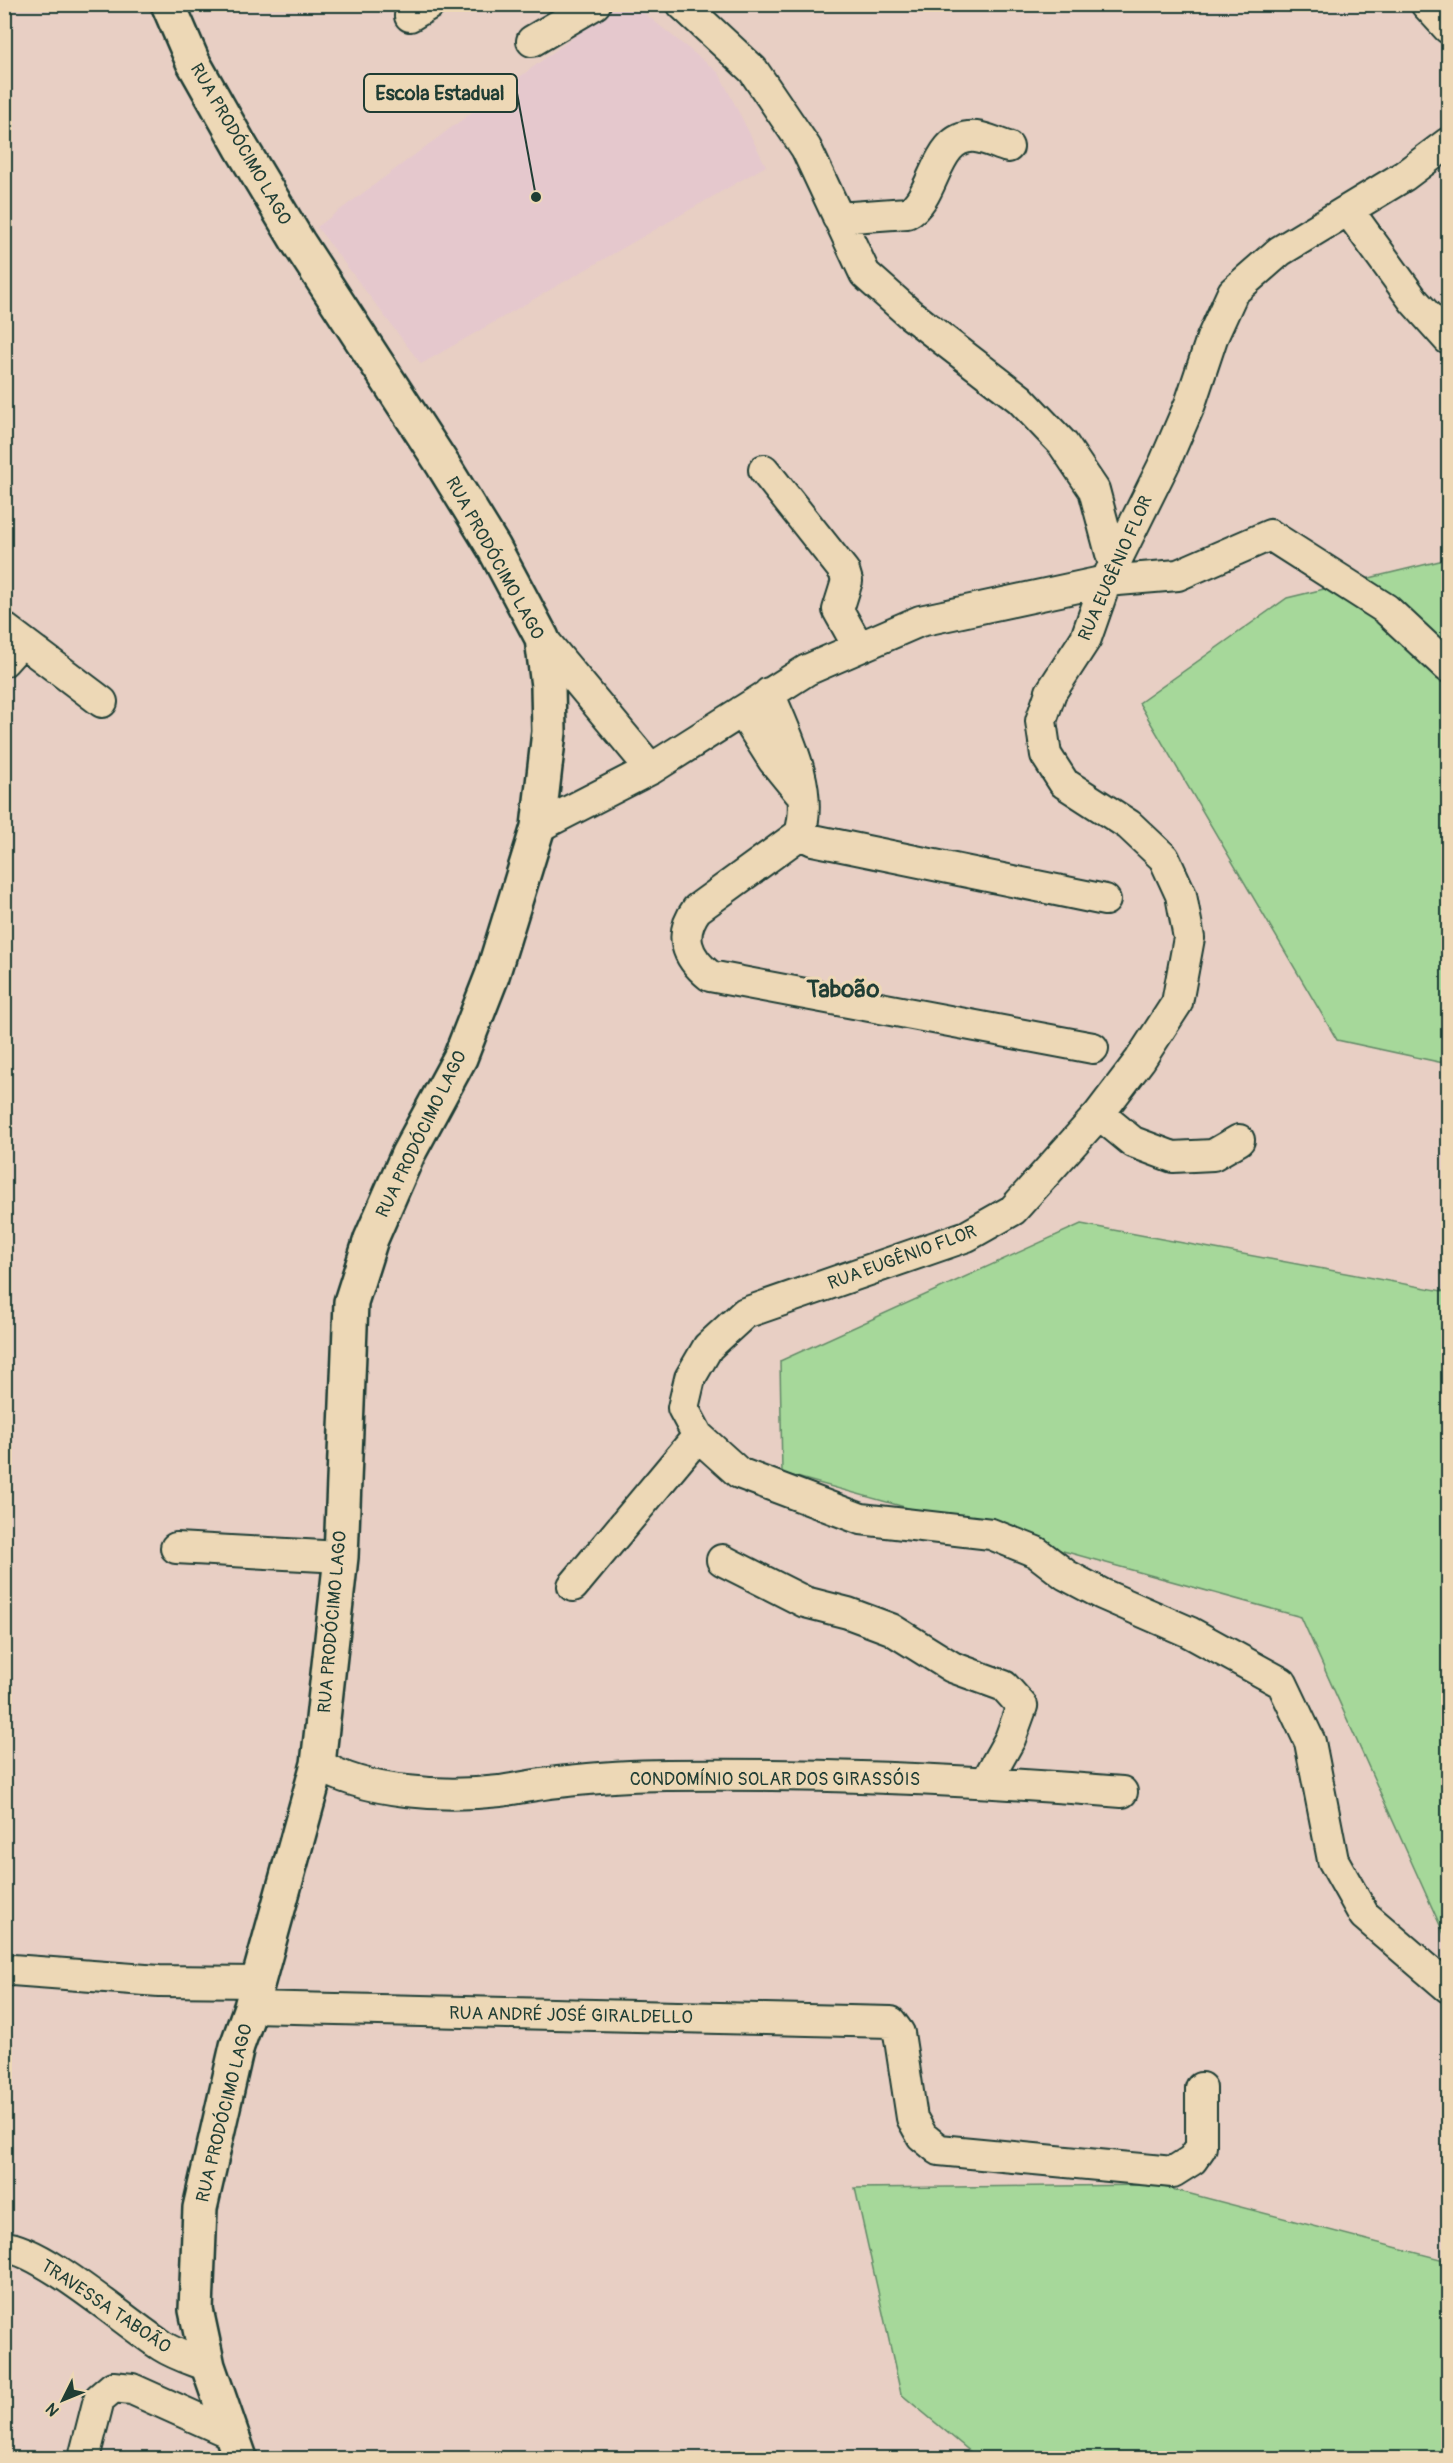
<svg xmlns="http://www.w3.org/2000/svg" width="1453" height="2463" font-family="Pangolin,sans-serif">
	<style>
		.built { fill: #e5c8cd }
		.green { fill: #a6d89a; stroke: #628a67; stroke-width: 1.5 }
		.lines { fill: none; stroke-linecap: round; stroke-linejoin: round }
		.minor-casing { stroke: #1f3d34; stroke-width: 34 }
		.major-casing { stroke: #1f3d34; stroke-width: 38 }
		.minor { stroke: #edd8b6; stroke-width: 30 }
		.major { stroke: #edd8b6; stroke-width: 33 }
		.labels { text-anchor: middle; stroke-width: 6; stroke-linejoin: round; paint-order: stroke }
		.street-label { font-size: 18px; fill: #1f3d34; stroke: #edd8b6 }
		.district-label { font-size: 24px; font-weight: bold; fill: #1f3d34; stroke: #edd8b6 }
		.leader { fill: none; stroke: #1f3d34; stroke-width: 2 }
		.callout-dot { fill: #1f3d34; stroke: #edd8b6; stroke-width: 2 }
		.callout { fill: #edd8b6; stroke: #1f3d34; stroke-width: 2 }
		.callout-label { font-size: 20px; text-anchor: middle; font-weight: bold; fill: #1f3d34 }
	</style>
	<rect width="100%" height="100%" fill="#e8cfc4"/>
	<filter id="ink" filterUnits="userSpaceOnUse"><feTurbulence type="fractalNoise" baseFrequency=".0167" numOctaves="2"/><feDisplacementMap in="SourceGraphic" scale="12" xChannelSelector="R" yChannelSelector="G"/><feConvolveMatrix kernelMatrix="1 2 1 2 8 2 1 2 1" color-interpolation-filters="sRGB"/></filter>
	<g filter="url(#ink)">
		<!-- built -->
		<path class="built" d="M617,5H634L719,73L766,166L421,364L317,227Z"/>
		<!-- green -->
		<path class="green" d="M1448,559V1064L1337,1040L1139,703L1287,598Z
			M1081,1224L1448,1292V1943L1301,1617L782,1473L780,1361Z
			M1156,2185L1448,2261V2458H978L901,2394L855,2188Z"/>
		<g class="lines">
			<defs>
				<path id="minor" d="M682,4L753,70L806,148L865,274L910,314L1020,399L1063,444L1094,490L1114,565
					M1426,4L1448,28
					M410,16L430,4
					M532,41L595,4
					M1448,143L1404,176L1280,251L1233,292L1212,338L1190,404L1165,462L1106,581L1086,638L1051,692L1041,721L1046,755L1064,783L1129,825L1164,858L1181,895L1189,938L1177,1003L1140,1060L1099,1114L1013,1210L967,1236L745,1313L708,1347L690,1378L683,1408L698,1436L739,1473L861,1519L991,1534L1036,1552L1066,1575L1102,1594L1189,1632L1282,1683L1310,1742L1333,1860L1364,1915L1448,1987
					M1348,210L1414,301L1448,339
					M838,218L907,213C936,199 934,133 976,137C986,138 998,144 1008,147
					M764,470L844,571L847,581L838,610L858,646
					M4,628L102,702
					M542,638L651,769
					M4,661L21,642
					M769,693C787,737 814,787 800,834L697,909C678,935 686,957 710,976L1093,1048
					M742,711L773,760L799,792
					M538,827L651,769L807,670L920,621L1106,581L1178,575L1270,535L1386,609L1448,667
					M800,834L813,840L1105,900
					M1099,1114L1133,1142L1173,1157L1213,1155L1239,1140
					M176,1548L341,1557
					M722,1560L805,1602L848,1613L891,1629L952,1667L1004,1686L1022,1706L1010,1739L986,1782
					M573,1586L698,1436
					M318,1764C365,1794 446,1797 500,1791C519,1788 539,1784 558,1782C594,1778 631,1775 667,1775C819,1773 971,1780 1122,1792
					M12,1970L159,1981L258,1982
					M251,2007L891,2022L899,2033L912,2118L922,2136L939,2150L1173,2172L1192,2160L1201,2147V2088
					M4,2247C42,2249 126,2323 162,2346C176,2355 193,2360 208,2366
					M84,2458L99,2399L113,2387L132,2389L230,2433"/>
				<path id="major" d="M168,4L193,62L241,147L298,242L443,465L494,548L542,638L548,686L549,732L538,827L492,976L460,1058L408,1154L371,1239L351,1302L341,1557L318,1764L251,2007L237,2046L200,2208L196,2310L208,2366L240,2458"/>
			</defs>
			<!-- minor casing -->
			<use href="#minor" class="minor-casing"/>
			<!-- major casing -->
			<use href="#major" class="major-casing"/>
			<!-- minor -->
			<use href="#minor" class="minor"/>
			<!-- major -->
			<use href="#major" class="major"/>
		</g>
	</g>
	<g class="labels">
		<!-- street labels -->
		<g class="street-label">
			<text transform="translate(241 144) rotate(60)" y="6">RUA PRODÓCIMO LAGO</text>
			<text transform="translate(495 558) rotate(61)" y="6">RUA PRODÓCIMO LAGO</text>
			<text transform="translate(1115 568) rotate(-66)" y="6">RUA EUGÊNIO FLOR</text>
			<text transform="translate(421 1134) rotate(-64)" y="6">RUA PRODÓCIMO LAGO</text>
			<text transform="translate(902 1257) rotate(-20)" y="6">RUA EUGÊNIO FLOR</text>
			<text transform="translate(332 1622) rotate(-85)" y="6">RUA PRODÓCIMO LAGO</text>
			<text x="775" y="1785">CONDOMÍNIO SOLAR DOS GIRASSÓIS</text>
			<text transform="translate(571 2015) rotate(1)" y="6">RUA ANDRÉ JOSÉ GIRALDELLO</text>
			<text transform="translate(224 2113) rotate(-76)" y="6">RUA PRODÓCIMO LAGO</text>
			<text transform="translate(106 2306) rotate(34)" y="6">TRAVESSA TABOÃO</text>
		</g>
		<!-- district labels -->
		<g class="district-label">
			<text x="843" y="997">Taboão</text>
		</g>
	</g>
	<!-- callouts -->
	<path class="leader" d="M536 197L517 93"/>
	<circle class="callout-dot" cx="536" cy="197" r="6"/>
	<rect class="callout" x="364" y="74" width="153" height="38" rx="6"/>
	<g class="callout-label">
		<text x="440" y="100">Escola Estadual</text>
	</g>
	<!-- margin -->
	<rect width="1453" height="2463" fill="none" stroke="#edd8b6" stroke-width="24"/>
	<rect x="12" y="12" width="1429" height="2439" fill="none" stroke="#1f3d34" stroke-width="2" filter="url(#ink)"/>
	<!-- north arrow -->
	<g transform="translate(63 2400) rotate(227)" stroke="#edd8b6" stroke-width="4.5" paint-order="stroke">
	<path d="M0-4.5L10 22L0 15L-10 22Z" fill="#1f3d34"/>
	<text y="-9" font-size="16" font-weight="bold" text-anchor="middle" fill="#1f3d34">N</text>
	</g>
</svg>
